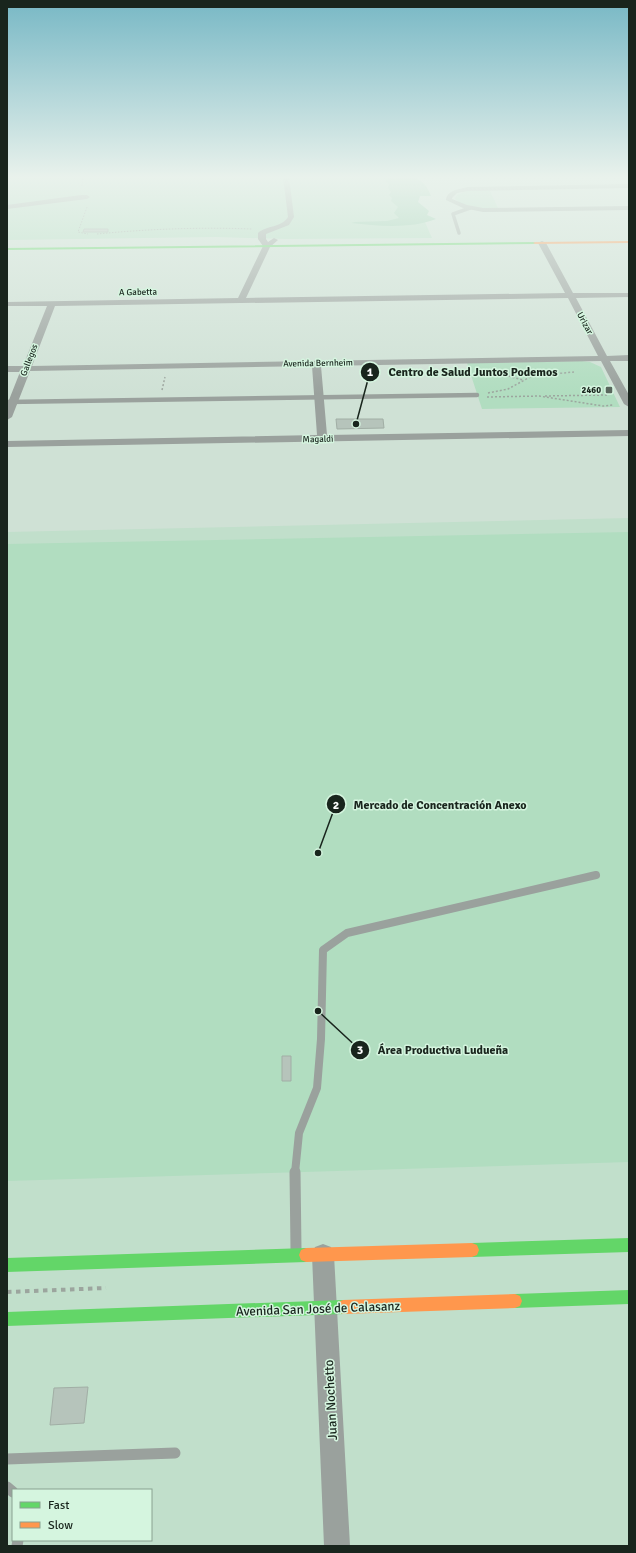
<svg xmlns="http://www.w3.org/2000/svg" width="636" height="1553" font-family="Signika,sans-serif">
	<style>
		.built { fill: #c1dfcb; fill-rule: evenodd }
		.green { fill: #b1ddc0 }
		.forest { fill: #8bcaa5 }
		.building { fill: #b6c4bb; stroke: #a1aea5 }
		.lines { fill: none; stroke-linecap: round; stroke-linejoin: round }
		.path-far2 { stroke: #9ca59e; stroke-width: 1; stroke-dasharray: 1.5 1.5; stroke-linecap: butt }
		.path-far1 { stroke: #9ca59e; stroke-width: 1.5; stroke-dasharray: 2 2; stroke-linecap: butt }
		.path { stroke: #9ca59e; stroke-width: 4; stroke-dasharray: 4.5 4.5; stroke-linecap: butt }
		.lane-far3 { stroke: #9aa19d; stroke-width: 3.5 }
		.lane-far2 { stroke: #9aa19d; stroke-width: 4.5 }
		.lane-far1 { stroke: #9aa19d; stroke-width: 8 }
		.lane { stroke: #9aa19d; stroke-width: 11 }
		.street { fill: #9aa19d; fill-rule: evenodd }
		.fast { fill: #63d668; fill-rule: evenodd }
		.slow { fill: #ff974d; fill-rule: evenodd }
		.poi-dot { fill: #59675d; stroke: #d5f5df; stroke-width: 1.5 }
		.labels { text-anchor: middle; stroke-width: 3; stroke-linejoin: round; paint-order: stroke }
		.far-street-label { font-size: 9px; fill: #19251d; stroke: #d5f5df }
		.far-poi-label { font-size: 9px; font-weight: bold; fill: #19251d; stroke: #d5f5df; text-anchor: end }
		.near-street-label { font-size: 13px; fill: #19251d; stroke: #d5f5df }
		.leader { fill: none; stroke: #19251d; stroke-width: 1.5 }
		.callout-dot { fill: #19251d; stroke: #d5f5df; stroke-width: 1.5 }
		.mark-label { font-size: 12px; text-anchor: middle; font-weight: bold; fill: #fff }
		.callout-label { font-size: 12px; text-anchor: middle; font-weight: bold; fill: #19251d; stroke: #d5f5df; stroke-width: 3; stroke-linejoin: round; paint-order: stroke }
	</style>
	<rect width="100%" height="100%" fill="#cfe1d5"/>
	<!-- built -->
	<path class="built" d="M629,518V1546H7V532ZM13,1490H151V1540H13Z"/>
	<!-- green -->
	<path class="green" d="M7,177H405L432,238L287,239L216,237L7,240Z
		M489,189L498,208C484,208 466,210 455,199L456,196C466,189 477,190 489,189Z
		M582,361L590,362L601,367L620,407L482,409L467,363Z
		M629,532V1162L7,1181V544Z"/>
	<!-- forest -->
	<path class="forest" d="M387,179C409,179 422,172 431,196H420L418,202L429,211L427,215L436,219C410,229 378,226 351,223L355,222L387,221L399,218L394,213L398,207L391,201L392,198L389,195L391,192L388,188L389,184L385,181Z"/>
	<!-- building -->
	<path class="building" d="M84,229H108V232H83Z
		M336,419H383L384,428L337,429Z
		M282,1056H291V1081H282Z
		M88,1387L84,1423L50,1425L54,1388Z"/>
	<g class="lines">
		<!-- path-far2 -->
		<path class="path-far2" d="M82,186L83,177
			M87,207L78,232L88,234
			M97,234C148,229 200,227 252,229"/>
		<!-- path-far1 -->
		<path class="path-far1" d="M497,373L523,380
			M162,390L165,377
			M488,393L508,389L532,376L574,372
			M539,396L603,406L613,405
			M545,396L608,395
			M487,397L540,396"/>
		<!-- path -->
		<path class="path" d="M7,1292L106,1288"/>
		<!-- lane-far3 -->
		<path class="lane-far3" d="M459,233L453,214L470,208"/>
		<!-- lane-far2 -->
		<path class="lane-far2" d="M7,402L477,395"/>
		<!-- lane-far1 -->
		<path class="lane-far1" d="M295,1173L299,1133L317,1088L321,1039L323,950L347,933L596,875"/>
		<!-- lane -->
		<path class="lane" d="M295,1172L296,1249
			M7,1459L175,1453
			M7,1487L13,1492
			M17,1546L18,1540"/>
		<!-- street -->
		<path class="street" d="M283,177H289L294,217L289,225L266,234V239L268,242L274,238L278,240L270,247L246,298L565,293L538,243L542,241L546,243L573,293H629V297L576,298L607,356L629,355V361H610L629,395V407L624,404L601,361L321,366L327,435L629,430V436L7,447V441L317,435L312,366L30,371L12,417L7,420V405L20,372H7V366H23L47,306H7V302L238,298L263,246L258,239V233C267,225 281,228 288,217ZM568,298L598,356L32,366L55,306Z
			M629,184V188L468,191L457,193L452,198V199L467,205L483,208L629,206V210L483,212L463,208L446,200C447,190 460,189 468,187Z
			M81,195H87L90,197L87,199L7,209V205Z
			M323,1244L331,1247L334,1255L350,1546H324L312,1255L315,1247Z"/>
		<!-- fast -->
		<path class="fast" d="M537,242L535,244L7,250V248Z
			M629,1238V1252L472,1257L467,1255L465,1250L467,1245L472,1243Z
			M306,1248L311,1250L313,1255L311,1260L306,1262L7,1272V1258Z
			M629,1290V1304L515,1308L510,1306L508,1301L510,1296L515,1294Z
			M343,1300L348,1302L350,1307L348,1312L343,1314L7,1326V1312Z"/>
		<!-- slow -->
		<path class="slow" d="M629,241V243L535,244L533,243L535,242Z
			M472,1243L477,1245L479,1250L477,1255L472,1257L306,1262L301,1260L299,1255L301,1250L306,1248Z
			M515,1294L520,1296L522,1301L520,1306L515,1308L343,1314L338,1312L336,1307L338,1302L343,1300Z"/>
	</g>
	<!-- sky -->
	<linearGradient id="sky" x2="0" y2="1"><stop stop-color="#78b8c5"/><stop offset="0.45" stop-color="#e9f2ec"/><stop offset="1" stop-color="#e9f2ec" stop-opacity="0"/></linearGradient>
	<rect width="636" height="394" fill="url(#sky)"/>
	<!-- markers -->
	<rect class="poi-dot" x="605" y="386" width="8" height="8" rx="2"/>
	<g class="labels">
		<!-- far-street labels -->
		<g class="far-street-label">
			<text transform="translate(138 292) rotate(-1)" y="3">A Gabetta</text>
			<text transform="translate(585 323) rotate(62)" y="3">Urizar</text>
			<text transform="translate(29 360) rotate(-69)" y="3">Gallegos</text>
			<text transform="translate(318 363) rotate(-1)" y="3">Avenida Bernheim</text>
			<text transform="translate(318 439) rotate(-1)" y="3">Magaldi</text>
		</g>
		<!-- far-poi labels -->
		<g class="far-poi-label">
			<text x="601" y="393">2460</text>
		</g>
		<!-- near-street labels -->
		<g class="near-street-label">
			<text transform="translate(318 1308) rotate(-2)" y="5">Avenida San José de Calasanz</text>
			<text transform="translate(330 1400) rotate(-93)" y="5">Juan Nochetto</text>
		</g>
	</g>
	<!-- callouts -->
	<path class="leader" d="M356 424L370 372M318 853L336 804M318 1011L360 1050"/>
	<g class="callout-dot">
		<circle cx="356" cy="424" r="4"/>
		<circle cx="318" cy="853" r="4"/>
		<circle cx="318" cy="1011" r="4"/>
		<circle cx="370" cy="372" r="10"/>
		<circle cx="336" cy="804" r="10"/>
		<circle cx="360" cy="1050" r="10"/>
	</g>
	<g class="mark-label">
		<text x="370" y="376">1</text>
		<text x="336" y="809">2</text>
		<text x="360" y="1054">3</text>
	</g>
	<g class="callout-label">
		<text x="473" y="376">Centro de Salud Juntos Podemos</text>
		<text x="440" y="809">Mercado de Concentración Anexo</text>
		<text x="443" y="1054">Área Productiva Ludueña</text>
	</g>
	<!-- border -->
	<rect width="636" height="1553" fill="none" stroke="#19251d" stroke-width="16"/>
	<!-- legend -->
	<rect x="12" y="1489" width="140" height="52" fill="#d5f5df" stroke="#8aa291"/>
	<rect x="20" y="1502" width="20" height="6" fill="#63d668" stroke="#8aa291"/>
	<text x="48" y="1509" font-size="12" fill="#19251d">Fast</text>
	<rect x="20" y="1522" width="20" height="6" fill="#ff974d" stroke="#8aa291"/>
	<text x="48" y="1529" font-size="12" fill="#19251d">Slow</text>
</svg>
